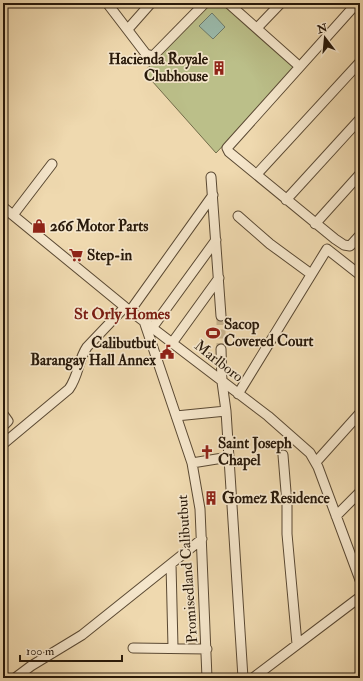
<svg xmlns="http://www.w3.org/2000/svg" width="363" height="681" font-family="'IM FELL Double Pica',serif">
	<style>
		.green { fill: #bbbf89; stroke: #726c4a }
		.water { fill: #9abaab; stroke: #6c7a6b }
		.lines { fill: none; stroke-linecap: round; stroke-linejoin: round }
		.minor-tunnel { stroke: #c7b38e; stroke-width: 9; stroke-dasharray: 9 4.5; stroke-linecap: butt }
		.minor-casing { stroke: #5a4933; stroke-width: 11 }
		.minor { stroke: #f5e6cb; stroke-width: 9 }
		.labels { text-anchor: middle; stroke-width: 3.5; stroke-linejoin: round; paint-order: stroke }
		.poi-label { font-size: 15px; font-weight: bold; fill: #28190a; stroke: #f5e6cb; text-anchor: start }
		.street-label { font-size: 15px; fill: #28190a; stroke: #f5e6cb }
		.neighbourhood-label { font-size: 16px; font-weight: bold; fill: #7a1f14; stroke: #f5e6cb }
	</style>
	<rect width="100%" height="100%" fill="#efd9af"/>
	<filter id="stains"><feTurbulence type="fractalNoise" baseFrequency=".005" numOctaves="4"/><feColorMatrix values="0 0 0 0 .2 0 0 0 0 .09 0 0 0 0 .02 0 0 0 .5 -.17"/></filter>
	<radialGradient id="worn" r=".72"><stop offset=".6" stop-color="#630" stop-opacity="0"/><stop offset="1" stop-color="#630" stop-opacity=".3"/></radialGradient>
	<!-- green -->
	<path class="green" d="M209,3H231L299,65L216,153L144,72Z"/>
	<!-- water -->
	<path class="water" d="M212,13L225,27L213,39L199,26Z"/>
	<g class="lines">
		<!-- minor-tunnel -->
		<path class="minor-tunnel" d="M221,316V349"/>
		<defs>
			<path id="minor" d="M107,3L146,54L153,56L205,3
				M228,3L299,66
				M357,3L227,148L229,152L335,239L344,245L350,246L360,235
				M257,28L281,3
				M128,29L151,3
				M257,174L360,62
				M211,177L221,316
				M286,200L360,119
				M3,207L125,307L268,416L310,453L318,467L360,580
				M13,215L52,164
				M238,216L270,244L311,274
				M315,224L360,174
				M130,311L213,195
				M144,321L192,463L200,509L207,678
				M152,328L216,240
				M172,343L219,278
				M221,349L222,382L226,411L243,678
				M238,394L327,249L360,275
				M3,414L8,421L3,426
				M176,416L226,411
				M3,444L69,389C79,375 78,360 87,347L125,307
				M283,455L287,504V534L297,644
				M316,462L360,413
				M192,463L229,457
				M336,516L360,492
				M171,564L173,647
				M133,648L207,649
				M15,678L31,666L82,635L202,539
				M253,678L360,597"/>
		</defs>
		<!-- minor casing -->
		<use href="#minor" class="minor-casing"/>
		<!-- minor -->
		<use href="#minor" class="minor"/>
	</g>
	<!-- icons -->
	<defs>
		<symbol id="building-bare" viewBox="-9 -9 18 18"><path d="M-4-6H4V6H1V3H-1V6H-4ZM-2.5-4.3h1.7v1.8h-1.7ZM.8-4.3h1.7v1.8H.8ZM-2.5-1h1.7V.8h-1.7ZM.8-1h1.7V.8H.8Z" fill="#8f2418" stroke="#f5e6cb" stroke-width="2.5" paint-order="stroke"/></symbol>
		<symbol id="shop-bare" viewBox="-9 -9 18 18"><path d="M-5-2.5h2.3a2.7 3.5 0 0 1 5.4 0H5L5.5 6h-11ZM-1.5-2.5h3a1.5 2.3 0 0 0-3 0Z" fill="#8f2418" stroke="#f5e6cb" stroke-width="2.5" paint-order="stroke"/></symbol>
		<symbol id="supermarket-bare" viewBox="-9 -9 18 18"><path d="M-6-5.5h2.5l.6 2H6L4.5 2H-2.5L-4.4-4H-6ZM-1.5 3.2a1.3 1.3 0 1 0 .1 0ZM3 3.2a1.3 1.3 0 1 0 .1 0Z" fill="#8f2418" stroke="#f5e6cb" stroke-width="2.5" paint-order="stroke"/></symbol>
		<symbol id="stadium-bare" viewBox="-9 -9 18 18"><path d="M0-5a6.5 5 0 1 0 0 10a6.5 5 0 1 0 0-10ZM-3.5-1.8h7v3.6h-7Z" fill="#8f2418" stroke="#f5e6cb" stroke-width="2.5" paint-order="stroke"/></symbol>
		<symbol id="civic-bare" viewBox="-9 -9 18 18"><path d="M-.6-6.5H3V-4.5H.6V-3L4-1V1h2V6H-6V1h2V-1L-.6-3ZM-1.2 2.5V6h2.4V2.5Z" fill="#8f2418" stroke="#f5e6cb" stroke-width="2.5" paint-order="stroke"/></symbol>
		<symbol id="church-bare" viewBox="-9 -9 18 18"><path d="M-1.2-6h2.4v3.5h3.3v2.4h-3.3V6h-2.4V-.1h-3.3v-2.4h3.3Z" fill="#8f2418" stroke="#f5e6cb" stroke-width="2.5" paint-order="stroke"/></symbol>
	</defs>
	<g fill-rule="evenodd">
		<use href="#building-bare" x="209" y="58" width="20" height="20"/>
		<use href="#shop-bare" x="29" y="216" width="20" height="20"/>
		<use href="#supermarket-bare" x="66" y="245" width="20" height="20"/>
		<use href="#stadium-bare" x="203" y="323" width="20" height="20"/>
		<use href="#civic-bare" x="157" y="342" width="20" height="20"/>
		<use href="#church-bare" x="197" y="442" width="20" height="20"/>
		<use href="#building-bare" x="201" y="488" width="20" height="20"/>
	</g>
	<g class="labels">
		<!-- poi labels -->
		<g class="poi-label">
			<text x="208" y="64" text-anchor="end">Hacienda Royale<tspan x="208" dy="17">Clubhouse</tspan></text>
			<text x="50" y="231">266 Motor Parts</text>
			<text x="87" y="260">Step-in</text>
			<text x="224" y="329">Sacop<tspan x="224" dy="17">Covered Court</tspan></text>
			<text x="156" y="348" text-anchor="end">Calibutbut<tspan x="156" dy="17">Barangay Hall Annex</tspan></text>
			<text x="218" y="448">Saint Joseph<tspan x="218" dy="17">Chapel</tspan></text>
			<text x="222" y="503">Gomez Residence</text>
		</g>
		<!-- street labels -->
		<g class="street-label">
			<text transform="translate(219 361) rotate(38)" y="5">Marlboro</text>
			<text transform="translate(187 569) rotate(-94)" y="5">Promisedland Calibutbut</text>
		</g>
		<!-- neighbourhood labels -->
		<g class="neighbourhood-label">
			<text x="122" y="319">St Orly Homes</text>
		</g>
	</g>
	<!-- margin -->
	<rect width="363" height="681" fill="none" stroke="#efd9af" stroke-width="16"/>
	<rect x="4" y="4" width="355" height="673" fill="none" stroke="#28190a" stroke-width="2"/>
	<rect x="8" y="8" width="347" height="665" fill="none" stroke="#28190a"/>
	<!-- north arrow -->
	<g transform="translate(325 38) rotate(344)" stroke="#f5e6cb" stroke-width="3" paint-order="stroke">
	<path d="M0-3L7 15L0 10L-7 15Z" fill="#28190a"/>
	<text y="-6" font-size="11" font-weight="bold" text-anchor="middle" fill="#28190a">N</text>
	</g>
	<!-- scale -->
	<path d="M20 655v6h102v-6" fill="none" stroke="#28190a" stroke-width="2"/>
	<text x="26" y="655" font-size="12" fill="#28190a" stroke="#f5e6cb" stroke-width="3" paint-order="stroke">100 m</text>
	<rect width="100%" height="100%" filter="url(#stains)"/>
	<rect width="100%" height="100%" fill="url(#worn)"/>
</svg>
